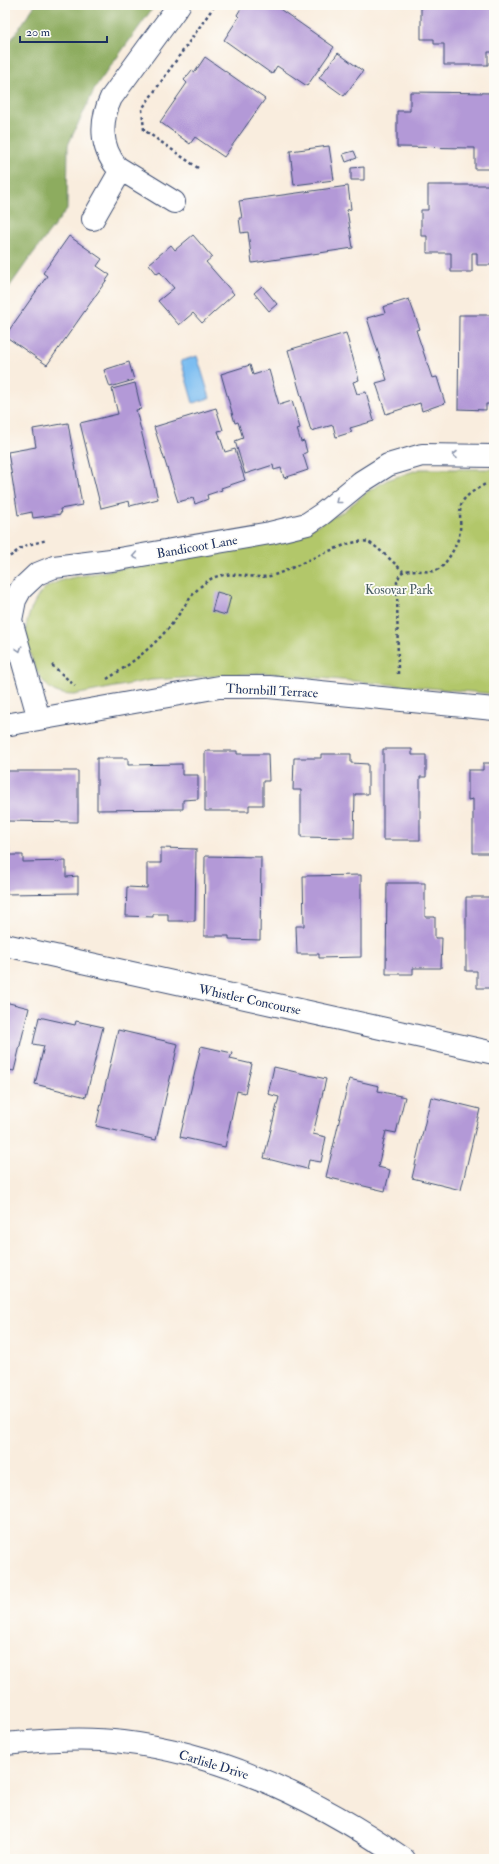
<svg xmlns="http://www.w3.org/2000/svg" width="499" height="1864" font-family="'IM FELL Double Pica',serif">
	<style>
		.green { fill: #b2c76b; stroke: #667b64 }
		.forest { fill: #8dac5f; stroke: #546e5e }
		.water { fill: #7bbdf1; stroke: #4b76a8 }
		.building { fill: #b399d7 }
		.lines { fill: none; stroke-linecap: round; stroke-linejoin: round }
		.street-casing { stroke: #3c4c71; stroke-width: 24 }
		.path { stroke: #3c4c71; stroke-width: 2.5; stroke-dasharray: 3 3; stroke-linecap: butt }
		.street { stroke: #fff; stroke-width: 22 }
		.oneway { stroke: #8d97ae }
		.labels { text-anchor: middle; stroke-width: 3.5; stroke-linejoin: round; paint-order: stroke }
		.street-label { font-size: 13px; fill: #1b2f5e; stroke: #fdfcf7 }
		.park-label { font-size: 13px; fill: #485d62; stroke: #fdfcf7 }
	</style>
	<rect width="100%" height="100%" fill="#fdfcf7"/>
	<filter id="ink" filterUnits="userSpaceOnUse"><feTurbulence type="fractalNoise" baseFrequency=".025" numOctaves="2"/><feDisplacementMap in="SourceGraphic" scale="8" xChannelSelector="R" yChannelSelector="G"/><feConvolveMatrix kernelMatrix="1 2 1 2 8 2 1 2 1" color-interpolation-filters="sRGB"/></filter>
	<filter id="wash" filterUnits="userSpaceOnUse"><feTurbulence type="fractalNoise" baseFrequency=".012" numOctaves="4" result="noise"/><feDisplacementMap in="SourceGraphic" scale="16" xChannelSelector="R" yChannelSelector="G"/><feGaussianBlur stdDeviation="0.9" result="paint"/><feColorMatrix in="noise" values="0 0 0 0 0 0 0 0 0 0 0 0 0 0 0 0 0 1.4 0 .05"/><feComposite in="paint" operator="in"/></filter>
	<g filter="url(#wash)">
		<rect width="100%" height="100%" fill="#f9edde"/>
		<!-- green -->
		<path class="green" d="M420,469H494V694L265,673L151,680L74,695C67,695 60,694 54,691C36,681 26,647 26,629C26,619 35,599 41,592C49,584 59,581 70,578L282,538L312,528L344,511L367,492L387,480Z"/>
		<!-- forest -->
		<path class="forest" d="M35,5H155L95,88L68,145L67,209L29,259L5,293V49Z"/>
		<!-- water -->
		<path class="water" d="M197,356L210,398L193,403L181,361Z"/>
		<g id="blocks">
			<!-- building -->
			<path class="building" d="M243,5H274L334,47L307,86L277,66L272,74L224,40L239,17L237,15Z
				M421,5H494V52H488V65H444V44H434V39H421Z
				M338,53L363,71L344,96L319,78Z
				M205,57L265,99L224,157L195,137L190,144L160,122L187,83L184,80L192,70L195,72Z
				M410,92L494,93V169H475V148L397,147V111H410Z
				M329,146L334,180L294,185L290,151Z
				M354,151L357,158L346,162L343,154Z
				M364,167V180H351V168Z
				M428,185H494V265H477V253H472V272H451V253H427V236H421V210H428Z
				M348,186L351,209L347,210L353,248L252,263L248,232L241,233L239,218H242L239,201Z
				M193,235L212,257L206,262L234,294L202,323L193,313L179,325L158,301L174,288L160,272L157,274L149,264L171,245L175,250Z
				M69,236L102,259L97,266L110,275L47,365L5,336L47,276L43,273Z
				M262,286L277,304L269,311L254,293Z
				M409,299L420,329L416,330L432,378L437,377L445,403L422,411L420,403L386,414L376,383L387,380L367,318L385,313L383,307Z
				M459,315H494V404H486V410L458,409Z
				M346,333L359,380L353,382L357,394L366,392L374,421L350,428L352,432L336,437L333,425L311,431L288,350Z
				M129,362L134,380L110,387L104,370Z
				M250,365L253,375L269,370L279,405L292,401L300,428L297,429L301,442L304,441L307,452L303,454L308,470L284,478L281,468L274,470L273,465L245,474L235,441L243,438L238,422L235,423L221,374Z
				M135,383L141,409L136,410L158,499L130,506L129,501L101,508L80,423L118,414L112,389Z
				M216,408L223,430L218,431L225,452L235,449L245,480L221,488L222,490L207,495L208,499L195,504L193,498L178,502L154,427Z
				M68,423L82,505L60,509L61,514L33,518L32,512L18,515L8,452L36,447L33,429Z
				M217,592L231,596L226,615L212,611Z
				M383,749H412V755H426V777H420V840H383Z
				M205,751H237V754H268L269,781H263V805H249V811H205Z
				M321,754H351V763L368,764V794H355L354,838L301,837V790H293L294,758H321Z
				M97,758H128V765L182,764V775H198V799L183,800V809L97,810Z
				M483,763H494V853H473V799L468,800V770H483Z
				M5,771H78V822L5,821Z
				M5,846H9L10,855H23V862L66,861V877L78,876V893L5,894Z
				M161,848L196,849L195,921H168V914H153V917L126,916L127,887L147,888V863H161Z
				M205,856L261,857L260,940L229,939V936H204Z
				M361,875V957L319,958V954H297L296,926H304L303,876Z
				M387,883H425V917H435V938H442L441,968H413V974H386Z
				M466,897H494V988H477V971H466Z
				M5,1002L29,1008L14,1071L5,1069Z
				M39,1017L75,1025L76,1021L103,1027L86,1097L35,1084L44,1046L33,1044Z
				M118,1030L178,1044L156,1140L96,1126Z
				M201,1046L232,1053L230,1059L252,1064L245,1093L237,1091L225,1147L180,1137Z
				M274,1067L326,1079L313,1134L326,1137L321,1162L309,1160L307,1169L264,1158L279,1097L268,1094Z
				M349,1079L379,1086L378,1091L405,1097L396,1133L386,1131L378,1167L390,1170L385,1191L326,1177Z
				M431,1097L480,1109L461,1190L412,1178Z"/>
		</g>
	</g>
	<g filter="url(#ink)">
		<use href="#blocks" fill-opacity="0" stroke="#3c4c71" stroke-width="1"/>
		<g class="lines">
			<defs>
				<path id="street" d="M174,202L117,167C100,147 100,121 111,98L179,5
					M93,219L121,170
					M39,719L11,620L15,600L21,589L37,574L54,567L119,559L270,533L307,524L322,514L361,482L388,465L422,455L494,456
					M5,725L219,687H269L494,709
					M5,945L494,1053
					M5,1744C44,1740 85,1737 123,1742C225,1754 320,1801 404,1859"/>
			</defs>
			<!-- street casing -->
			<use href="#street" class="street-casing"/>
			<!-- path -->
			<path class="path" d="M198,168L144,130L142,109L215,5
				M5,560L24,546L47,540
				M52,665L75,686
				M398,674L397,582L400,574C413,563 432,581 445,563C452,554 459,541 460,530C461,522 459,512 461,505C464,495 479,488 487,483
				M107,679C128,666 149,650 166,631C180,616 189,594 206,582C227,566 251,582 274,575C292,570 351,536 368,542C377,546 395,564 403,571"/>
			<!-- street -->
			<use href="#street" class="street"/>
		</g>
		<!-- one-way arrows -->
		<defs><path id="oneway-chevron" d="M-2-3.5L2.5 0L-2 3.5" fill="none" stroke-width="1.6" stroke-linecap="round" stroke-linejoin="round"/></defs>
		<g class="oneway">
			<use href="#oneway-chevron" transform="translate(455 455) rotate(-180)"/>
			<use href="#oneway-chevron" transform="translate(338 501) rotate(141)"/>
			<use href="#oneway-chevron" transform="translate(135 556) rotate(170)"/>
			<use href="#oneway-chevron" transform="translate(19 649) rotate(72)"/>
		</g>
	</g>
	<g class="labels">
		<!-- street labels -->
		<g class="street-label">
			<text transform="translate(197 546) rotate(-10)" y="5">Bandicoot Lane</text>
			<text transform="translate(272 690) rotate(3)" y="5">Thornbill Terrace</text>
			<text transform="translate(250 999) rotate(12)" y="5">Whistler Concourse</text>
			<text transform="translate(214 1764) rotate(17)" y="5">Carlisle Drive</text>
		</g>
		<!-- park labels -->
		<g class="park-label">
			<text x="399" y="594">Kosovar Park</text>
		</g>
	</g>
	<!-- margin -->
	<rect width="499" height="1864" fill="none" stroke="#fdfcf7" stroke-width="20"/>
	<!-- scale -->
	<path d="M20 36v6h87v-6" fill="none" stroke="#1b2f5e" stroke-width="2"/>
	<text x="26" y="36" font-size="12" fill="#1b2f5e" stroke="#fdfcf7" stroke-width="3" paint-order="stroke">20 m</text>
</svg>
